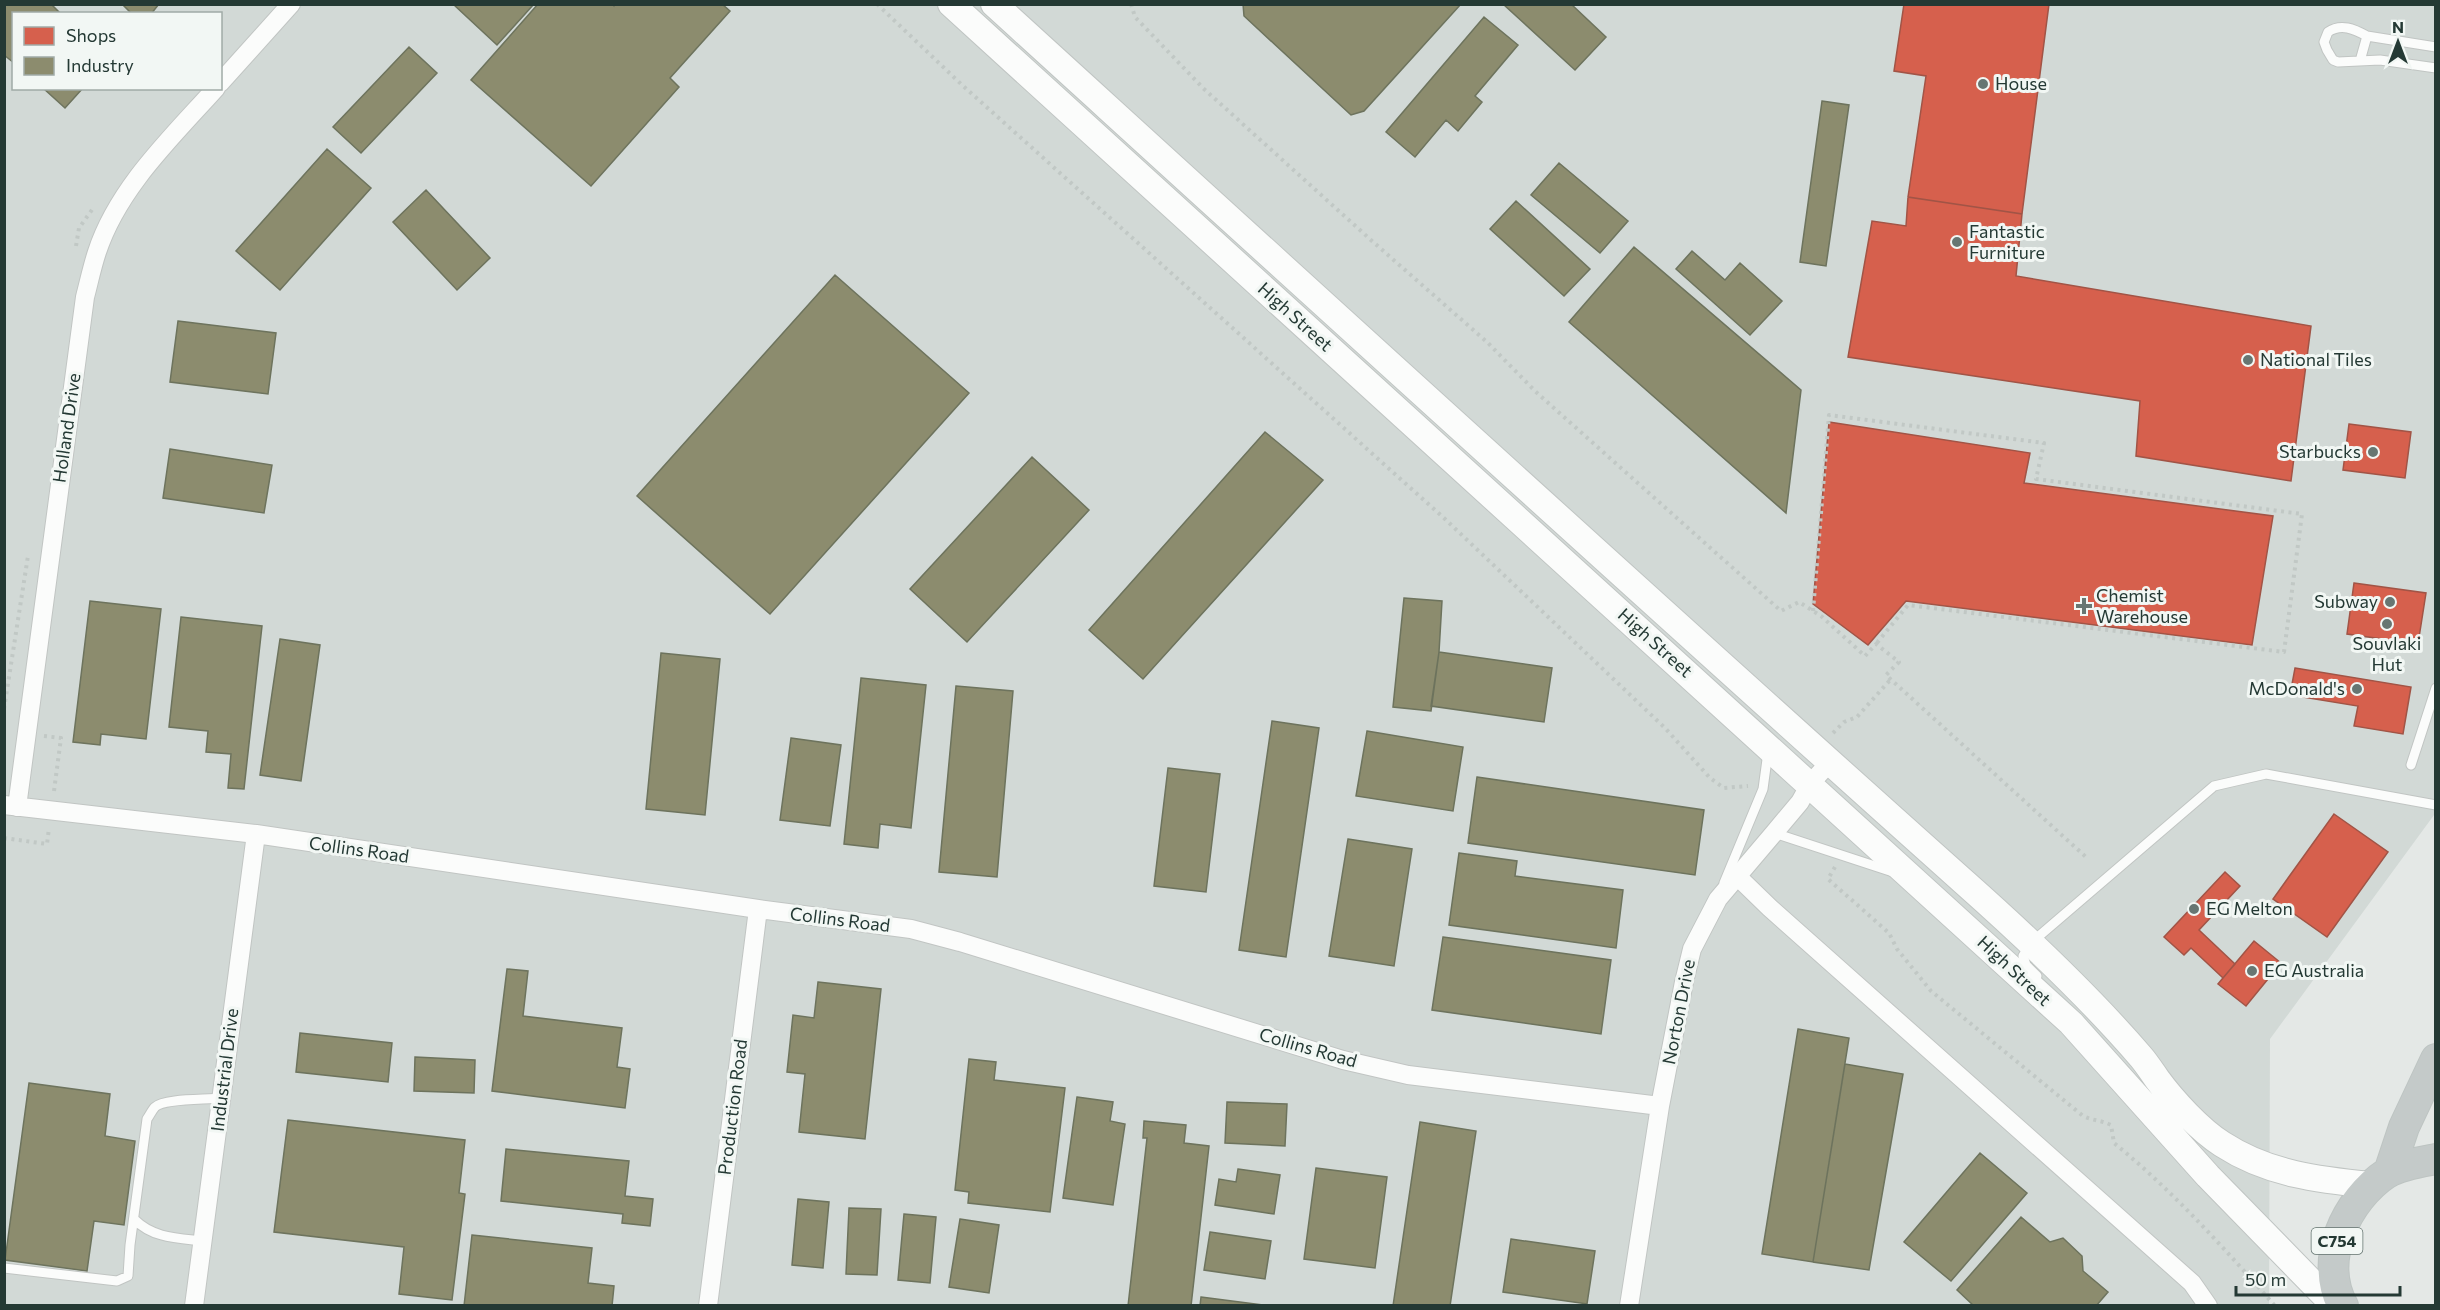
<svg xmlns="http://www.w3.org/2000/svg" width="2440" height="1310" font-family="Commissioner,sans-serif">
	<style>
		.built { fill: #d2d9d6; fill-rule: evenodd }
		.shops { fill: #d6604d; stroke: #a15446; stroke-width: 1.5 }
		.industry { fill: #8c8c6e; stroke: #6d735d; stroke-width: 1.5 }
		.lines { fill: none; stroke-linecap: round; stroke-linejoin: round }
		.service-casing { stroke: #c1c5c3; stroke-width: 11 }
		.minor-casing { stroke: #c1c5c3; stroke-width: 20 }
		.secondary-casing { stroke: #c0c5c3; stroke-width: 28 }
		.trunk-casing { stroke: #bdc4c2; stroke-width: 32 }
		.path { stroke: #c1c8c5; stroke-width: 4; stroke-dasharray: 3 4.5; stroke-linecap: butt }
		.service { stroke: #fbfcfb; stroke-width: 9 }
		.minor { stroke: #fbfcfb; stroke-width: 18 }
		.secondary { stroke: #fbfcfb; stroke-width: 26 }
		.trunk { stroke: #c4cac9; stroke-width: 30 }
		.poi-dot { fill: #677672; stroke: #f2f7f4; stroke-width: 2 }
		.labels { text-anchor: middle; stroke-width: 6; stroke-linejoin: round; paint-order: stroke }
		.shield { fill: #f2f7f4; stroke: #62726e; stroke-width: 1.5 }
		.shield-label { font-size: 16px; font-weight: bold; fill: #243934 }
		.poi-label { font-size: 18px; fill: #243934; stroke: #f2f7f4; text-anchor: start }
		.street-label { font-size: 18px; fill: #243934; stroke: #f2f7f4 }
	</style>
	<rect width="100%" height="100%" fill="#e4e8e6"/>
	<!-- built -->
	<path class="built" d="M5,5H2435V809L2434,815L2270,1039L2269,1305L5,1306ZM14,14H220V88H14Z"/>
	<!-- shops -->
	<path class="shops" d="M1904,4H2049L2022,214L1908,197L1926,76L1894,71Z
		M1908,197L2022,214L2016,276L2311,326L2291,481L2136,456L2140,401L1848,357L1872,221L1906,226Z
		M1829,422L2030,453L2024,483L2273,516L2252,645L1906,601L1868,645L1813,604Z
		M2349,424L2411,432L2405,478L2343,470Z
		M2354,583L2426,593L2418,644L2347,634Z
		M2295,668L2411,687L2403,734L2354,726L2358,706L2290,695Z
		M2334,814L2388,852L2327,937L2273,899Z
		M2225,872L2240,886L2199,930L2235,964L2223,978L2191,948L2184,955L2164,937Z
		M2254,941L2281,963L2246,1006L2218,984Z"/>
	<!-- industry -->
	<path class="industry" d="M4,4H51L61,14H14V63L4,55Z
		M122,4H159L151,14H132Z
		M453,4H534L497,45Z
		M538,4H612L614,6L615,4H722L730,11L670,78L679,87L591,186L471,80Z
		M1243,4H1461L1364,111L1351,115L1244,16Z
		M1503,4H1571L1606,37L1575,70Z
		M1484,17L1518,45L1475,96L1482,102L1458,131L1446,120L1415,157L1386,132Z
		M409,47L437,73L361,153L333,127Z
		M43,88H83L65,108Z
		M1822,101L1849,105L1826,266L1800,262Z
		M327,149L371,188L280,290L236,251Z
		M1559,163L1628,221L1600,253L1531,195Z
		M426,190L490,258L457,290L393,222Z
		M1516,201L1590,269L1564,296L1490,229Z
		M1634,247L1801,390L1786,513L1569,322Z
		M1692,251L1725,280L1740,263L1782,301L1750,335L1676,269Z
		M835,275L969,393L770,614L637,496Z
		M178,321L276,333L268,394L170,382Z
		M1265,432L1323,480L1143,679L1089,630Z
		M170,449L272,465L264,513L163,498Z
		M1032,457L1089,510L967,642L910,589Z
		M1404,598L1442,601L1439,652L1431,711L1393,707Z
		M90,601L161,609L146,739L101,734L100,745L73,742Z
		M181,617L262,626L244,789L228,788L231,754L206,752L208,731L169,727Z
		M280,639L320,645L301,781L260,775Z
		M1439,652L1552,668L1544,722L1431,706Z
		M661,653L720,659L705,815L646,809Z
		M861,678L926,685L911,828L880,824L878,848L844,844Z
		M956,686L1013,691L997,877L939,872Z
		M1272,721L1319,728L1286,957L1239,950Z
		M1367,731L1463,747L1453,811L1356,796Z
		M791,738L841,745L830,826L780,820Z
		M1168,768L1220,774L1206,892L1154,886Z
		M1477,777L1704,810L1695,875L1468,843Z
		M1348,839L1412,849L1394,966L1329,956Z
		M1459,853L1517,861L1515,876L1623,890L1616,948L1449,925Z
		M1443,937L1611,960L1601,1034L1432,1010Z
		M507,969L528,971L523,1016L622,1028L617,1067L630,1069L625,1108L492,1091Z
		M818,982L881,989L865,1139L799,1132L805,1074L787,1072L793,1015L814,1018Z
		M1798,1029L1849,1038L1813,1262L1762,1254Z
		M300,1033L392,1043L388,1082L296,1072Z
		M415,1057L475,1060L474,1093L414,1091Z
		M969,1059L996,1062L994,1080L1065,1088L1050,1212L968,1203L969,1192L955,1190Z
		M1845,1064L1903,1074L1869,1270L1813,1262Z
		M29,1083L110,1094L105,1136L135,1141L124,1225L94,1221L87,1271L5,1260Z
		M1077,1097L1113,1102L1110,1121L1125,1124L1113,1205L1063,1198Z
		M1227,1102L1287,1104L1285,1146L1225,1143Z
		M288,1120L465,1140L459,1193L465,1194L452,1300L399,1294L404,1247L274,1232Z
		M1144,1121L1186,1125L1184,1143L1209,1146L1191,1306H1128L1147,1138H1143Z
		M1420,1122L1476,1131L1450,1306H1393Z
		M506,1149L629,1161L625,1196L653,1199L650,1226L622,1223L623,1214L501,1201Z
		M1980,1153L2027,1193L1951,1281L1904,1242Z
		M1316,1168L1387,1177L1375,1268L1304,1259Z
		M1238,1169L1280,1175L1274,1214L1215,1205L1219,1179L1236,1182Z
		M798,1199L829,1202L823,1268L792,1265Z
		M849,1208L881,1209L877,1275L846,1274Z
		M904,1214L936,1217L930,1283L898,1280Z
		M2021,1217L2050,1242L2063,1238L2082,1256L2083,1271L2108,1292L2096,1306H1974L1957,1290Z
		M960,1219L999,1225L989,1293L949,1287Z
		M1210,1232L1271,1241L1265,1279L1204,1270Z
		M472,1235L592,1248L588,1283L614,1286L612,1306H464Z
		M1511,1239L1595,1251L1587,1304L1503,1292Z
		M1201,1297L1263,1305L1200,1306Z"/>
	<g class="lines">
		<defs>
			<path id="service" d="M2436,47L2367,36C2354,29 2341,23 2328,32L2324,42L2327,50L2333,60L2338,62L2380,60L2436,68
				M2360,61L2367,36
				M2411,765L2436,688
				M1774,833L1893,872
				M1724,883L1763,789L1768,752
				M2037,976L2026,965L2023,956L2032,942L2214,786L2266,774L2436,805
				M135,1220C153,1238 177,1238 203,1241
				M4,1268L117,1281L128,1276L130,1245L147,1119C150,1115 152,1110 155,1107C165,1098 206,1100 221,1098"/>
			<path id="minor" d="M220,83L291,4
				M4,805L256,834L758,909L911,929L960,942L1343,1060L1408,1075L1660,1106
				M17,807L85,297C89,282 92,267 97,252C118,188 171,138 216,88
				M1737,876L1770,908L2192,1283L2208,1306
				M194,1306L256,834
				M708,1306L758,909
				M1629,1306L1660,1106L1684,982L1692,949L1718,899L1774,833L1800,802L1810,784L1830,762"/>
			<path id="secondary" d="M951,4L2071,1023L2208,1176L2335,1306
				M994,4C1317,298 1639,592 1964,882C2026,937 2087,994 2141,1057C2147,1064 2152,1072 2157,1079C2173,1101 2200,1130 2222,1144C2268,1174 2319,1180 2372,1185"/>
			<path id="trunk" d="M2389,1172L2404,1127L2436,1059
				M2343,1306C2318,1260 2346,1200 2387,1173C2400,1165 2420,1162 2436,1159"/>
		</defs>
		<!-- service casing -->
		<use href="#service" class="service-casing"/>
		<!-- minor casing -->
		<use href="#minor" class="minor-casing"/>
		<!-- secondary casing -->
		<use href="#secondary" class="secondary-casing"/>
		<!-- trunk casing -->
		<use href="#trunk" class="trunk-casing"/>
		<!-- path -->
		<path class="path" d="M877,4L961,84L1445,519L1665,728L1710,778L1724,788L1748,786
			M1131,4L1135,17L1203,88L1372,241L1487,342L1535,391L1781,611L1799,602L1821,616L1865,656L1876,644L1899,662L1886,675L2087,858
			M76,246L79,228L94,207
			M1813,611L1829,415L2044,443L2036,479L2302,514L2284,652L1908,605L1876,644
			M4,709L28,556
			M1833,733L1844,722L1857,717L1891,679
			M44,736L61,738L54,791
			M4,838L47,844L49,828
			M1835,867L1828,879L1889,933L1897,949L1931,991L2083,1116C2093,1121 2101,1120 2111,1125L2114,1143C2173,1191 2225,1249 2275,1306"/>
		<!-- service -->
		<use href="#service" class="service"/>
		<!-- minor -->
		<use href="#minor" class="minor"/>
		<!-- secondary -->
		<use href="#secondary" class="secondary"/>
		<!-- trunk -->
		<use href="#trunk" class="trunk"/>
	</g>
	<!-- markers -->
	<g class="poi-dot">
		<circle cx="1983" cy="84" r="6"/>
		<circle cx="1957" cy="242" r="6"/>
		<circle cx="2248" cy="360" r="6"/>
		<circle cx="2373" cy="452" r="6"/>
		<circle cx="2390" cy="602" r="6"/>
		<path d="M2081 597h6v6h6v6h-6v6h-6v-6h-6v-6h6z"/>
		<circle cx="2387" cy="624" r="6"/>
		<circle cx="2357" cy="689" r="6"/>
		<circle cx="2194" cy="909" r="6"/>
		<circle cx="2252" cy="971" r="6"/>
	</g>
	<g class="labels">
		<!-- shield labels -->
		<rect class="shield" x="2311.5" y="1228" width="51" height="26" rx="4.5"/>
		<g class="shield-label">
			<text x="2337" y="1247">C754</text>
		</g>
		<!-- poi labels -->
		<g class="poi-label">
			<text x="1995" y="90">House</text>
			<text x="1969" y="238">Fantastic<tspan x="1969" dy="21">Furniture</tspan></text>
			<text x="2260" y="366">National Tiles</text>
			<text x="2361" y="458" text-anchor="end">Starbucks</text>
			<text x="2096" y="602">Chemist<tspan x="2096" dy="21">Warehouse</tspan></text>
			<text x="2378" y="608" text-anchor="end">Subway</text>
			<text x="2387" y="650" text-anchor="middle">Souvlaki<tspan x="2387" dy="21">Hut</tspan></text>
			<text x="2345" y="695" text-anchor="end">McDonald's</text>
			<text x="2206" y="915">EG Melton</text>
			<text x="2264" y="977">EG Australia</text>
		</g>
		<!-- street labels -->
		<g class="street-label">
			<text transform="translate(1295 317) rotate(42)" y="6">High Street</text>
			<text transform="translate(67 428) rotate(-82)" y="6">Holland Drive</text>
			<text transform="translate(1655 643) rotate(42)" y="6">High Street</text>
			<text transform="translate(359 850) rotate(8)" y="6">Collins Road</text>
			<text transform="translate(840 920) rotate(7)" y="6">Collins Road</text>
			<text transform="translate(2014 971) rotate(43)" y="6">High Street</text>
			<text transform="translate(1679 1012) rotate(-79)" y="6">Norton Drive</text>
			<text transform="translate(1308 1048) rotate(16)" y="6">Collins Road</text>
			<text transform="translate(225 1070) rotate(-83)" y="6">Industrial Drive</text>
			<text transform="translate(733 1107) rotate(-83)" y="6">Production Road</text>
		</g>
	</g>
	<!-- border -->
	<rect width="2440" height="1310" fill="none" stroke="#243934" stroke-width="12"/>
	<!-- legend -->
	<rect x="12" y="12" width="210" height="78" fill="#f2f7f4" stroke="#a0aba7" stroke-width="1.5"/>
	<rect x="24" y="27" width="30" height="18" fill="#d6604d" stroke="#a0aba7" stroke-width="1.5"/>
	<text x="66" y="42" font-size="18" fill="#243934">Shops</text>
	<rect x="24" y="57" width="30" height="18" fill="#8c8c6e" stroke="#a0aba7" stroke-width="1.5"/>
	<text x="66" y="72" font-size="18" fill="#243934">Industry</text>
	<!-- north arrow -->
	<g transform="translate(2398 42)" stroke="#f2f7f4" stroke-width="4.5" paint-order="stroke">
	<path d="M0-4.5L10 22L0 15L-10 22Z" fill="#243934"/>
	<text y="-9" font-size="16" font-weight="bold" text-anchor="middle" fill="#243934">N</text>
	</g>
	<!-- scale -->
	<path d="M2236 1286v9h164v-9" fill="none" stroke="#243934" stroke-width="3"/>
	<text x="2245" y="1286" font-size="18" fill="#243934" stroke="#f2f7f4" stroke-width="4.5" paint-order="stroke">50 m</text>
</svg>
